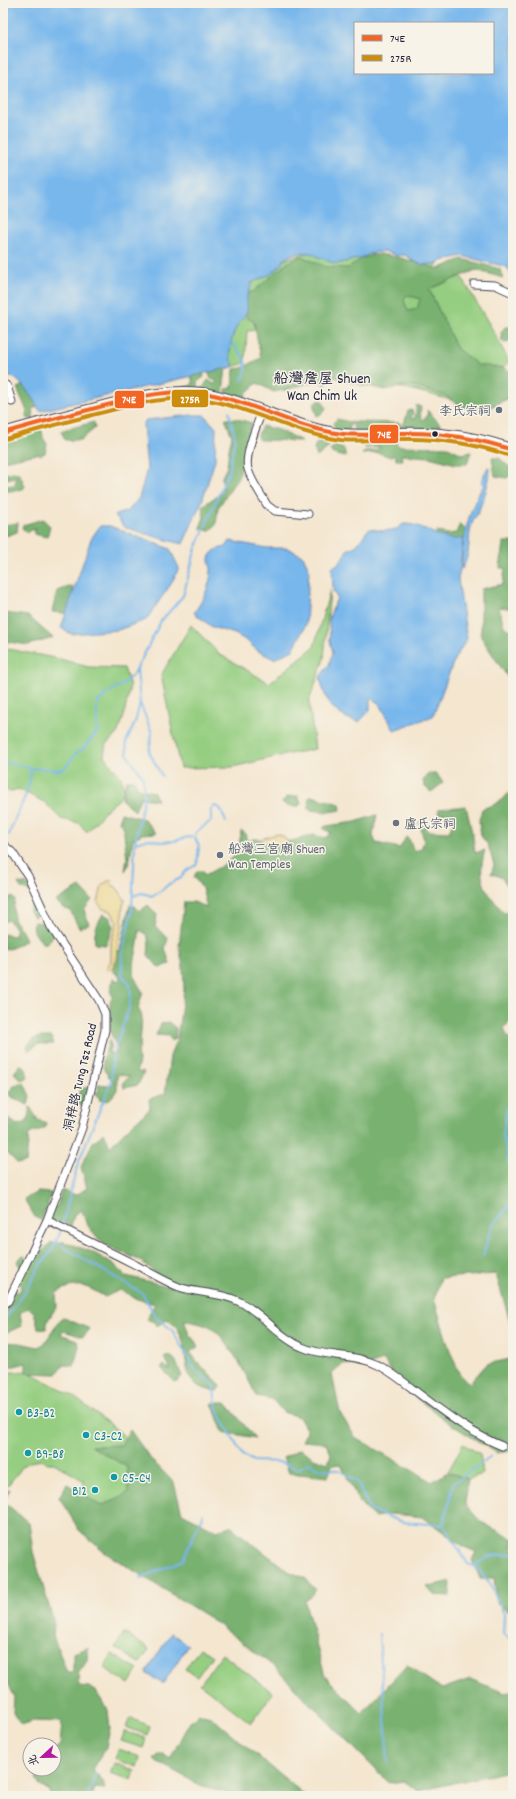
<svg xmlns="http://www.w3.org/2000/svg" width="516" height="1799" font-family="Dekko,'LXGW WenKai TC',sans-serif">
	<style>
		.green { fill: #95ce81; stroke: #5c785e }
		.forest { fill: #78b16f; stroke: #4d6a55; fill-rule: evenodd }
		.sand { fill: #eeda9e; stroke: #887e6c }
		.water { fill: #78b7ec; stroke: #4d6c94; fill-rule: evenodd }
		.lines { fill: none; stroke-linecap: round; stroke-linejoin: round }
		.stream { stroke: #78b7ec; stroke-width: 2 }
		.minor-casing { stroke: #423f51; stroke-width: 9 }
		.secondary-casing { stroke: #423f51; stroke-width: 12 }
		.minor { stroke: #fff; stroke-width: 7 }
		.secondary { stroke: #fff; stroke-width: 10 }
		.bus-1-casing { stroke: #f7f3e8; stroke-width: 7 }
		.bus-2-casing { stroke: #f7f3e8; stroke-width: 7 }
		.bus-1 { stroke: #f26522; stroke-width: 4 }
		.bus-2 { stroke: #cc8c0c; stroke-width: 4 }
		.worship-dot { fill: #6b7280; stroke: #f7f3e8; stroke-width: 1.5 }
		.bus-dot { fill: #22223b; stroke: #f7f3e8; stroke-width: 1.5 }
		.culture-dot { fill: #0f9aa8; stroke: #f7f3e8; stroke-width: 1.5 }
		.labels { text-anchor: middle; stroke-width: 3; stroke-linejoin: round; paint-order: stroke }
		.worship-label { font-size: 13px; fill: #5b616d; stroke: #f7f3e8; text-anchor: start }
		.street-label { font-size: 13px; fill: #22223b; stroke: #f7f3e8 }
		.culture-label { font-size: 13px; fill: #0d838f; stroke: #f7f3e8; text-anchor: start }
		.quarter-label { font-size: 15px; fill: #22223b; stroke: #f7f3e8 }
		.line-badge { stroke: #f7f3e8; stroke-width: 1.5 }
		.badge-label { font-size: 11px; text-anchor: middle; font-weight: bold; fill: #fff }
	</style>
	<rect width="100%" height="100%" fill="#f7f3e8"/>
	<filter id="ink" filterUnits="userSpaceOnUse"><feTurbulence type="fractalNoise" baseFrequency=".025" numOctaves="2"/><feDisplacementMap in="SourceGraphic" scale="8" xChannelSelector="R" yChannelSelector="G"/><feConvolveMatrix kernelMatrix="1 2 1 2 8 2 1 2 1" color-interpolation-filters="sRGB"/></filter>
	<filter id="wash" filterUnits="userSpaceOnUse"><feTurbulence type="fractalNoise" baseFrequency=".012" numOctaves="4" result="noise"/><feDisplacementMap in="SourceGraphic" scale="16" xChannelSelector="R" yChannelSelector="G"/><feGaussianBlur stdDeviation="0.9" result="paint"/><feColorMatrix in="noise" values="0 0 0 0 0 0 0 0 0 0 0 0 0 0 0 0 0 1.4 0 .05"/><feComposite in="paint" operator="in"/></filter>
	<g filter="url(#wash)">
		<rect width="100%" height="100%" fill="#f4e6cf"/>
		<!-- green -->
		<path class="green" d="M312,252L367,254L413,261L423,265L433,264L438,262L426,297L453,341L429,289L461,276L495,334L509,362L503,368L491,367L513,373V396L487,409L471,410L451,400L406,388L364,386L322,374L290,389L279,391C261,380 261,349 259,330L247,331L245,363L226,369C237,308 242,265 312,252Z
			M330,590L324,659L309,701L315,749L279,756L233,767L180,768L161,675L191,625L219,654L269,683L314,647Z
			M3,648L60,659L88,667L124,668L130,686L123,720L116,736L106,744L104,756L121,777L124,790L119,799L106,810L87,832L79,823L61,819L44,802L18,789L9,792L3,787Z
			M27,1371L73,1396L121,1433L162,1490L97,1516L79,1505L84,1481L54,1463H47L43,1460L29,1462L25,1464L3,1491V1373Z
			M463,1444L480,1454L483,1474L468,1479L448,1472Z
			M124,1633L149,1649L140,1663L115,1648Z
			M200,1648L212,1656L197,1677L185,1669Z
			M112,1654L138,1669L129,1684L104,1668Z
			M222,1654L273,1693L251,1723L200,1684Z
			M130,1718L150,1726L147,1735L126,1727Z
			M125,1731L146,1738L143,1748L121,1741Z
			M119,1749L140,1757L137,1767L115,1759Z
			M114,1763L135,1771L132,1780L110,1773Z"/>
		<!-- forest -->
		<path class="forest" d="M380,254L401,258L438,269L462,259L500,269L503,278L476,270L429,289L457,349L478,365L503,368L513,373V395L486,409L471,411L458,405L446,396L410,385L385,390L353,383L326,372V386L319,381L274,392L257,383L247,392L243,403L226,400V389L232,388L234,369L242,368L261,358L254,322L247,318L244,301L247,294L254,291L287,263L301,256L326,267L348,268L363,258ZM407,295L420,299L417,309L408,311L404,300Z
			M505,327H511L509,342L505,343L502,341L501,333Z
			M226,368L222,399L213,403L192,398L178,388L189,386L193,384L191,375L202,370L204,377L197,382L198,387L203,388L208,380L214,384L217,381L211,379L208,372Z
			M23,385L37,402L38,407L32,409L34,420L27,418V411L17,388Z
			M321,400L326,407L324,412L317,416L314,407L315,403Z
			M416,405L421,407L420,414L422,420L428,416L427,410L440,424L439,430L356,433L353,427L355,422H360L400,423L403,427L408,411L412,410L413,413L411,418L414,419L416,414Z
			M225,419H237L252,423L246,439L240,474L218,508L216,525L209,531L200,528L204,517L202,506L223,492L222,477L227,467L229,449L232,436Z
			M337,419L354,423L349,426L351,435L337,432L333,423Z
			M94,422L95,428L81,440H65L61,431Z
			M262,426L278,430L302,441L259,440L257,437Z
			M42,430L43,438L47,444L45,453L41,455L37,454L3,461V440L8,437L14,442L18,435Z
			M322,441L329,447L317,457L314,448L317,442Z
			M383,442H396L398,446L448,447L462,454L471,452L467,464H456L429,457L401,455L402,460H396L395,455L391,457L379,453L362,454L365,451L378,450L380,447L365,448V445Z
			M334,446L344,449L346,457L333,454L330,451Z
			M492,458H499L513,470V473L507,478L495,476Z
			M13,472L19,473L25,486L23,489L3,492V486L15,485L16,477L3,480V474Z
			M43,519L50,526L47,537L34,534L35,529L27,532L22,528L23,525Z
			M18,523L17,532L3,537V525Z
			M460,524L469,533C461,546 448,541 436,537L437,531L447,534L456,533Z
			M503,542H513V609L499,607L504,627L513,631L512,684L481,637V589L503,584L505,568H500Z
			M72,586L75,601L71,614L52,612L57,591Z
			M5,613L28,616L53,638L28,645L3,641V625L6,624H3V615Z
			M429,773L437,774L443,783L431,792L424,786L423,780Z
			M126,780H134L138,788L154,792L157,800L140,798L135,811L122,800Z
			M513,790V885L506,884L502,877L491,874L494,865L488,845L481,836L479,820L482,809L496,804Z
			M298,796L301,804L297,807L286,805L282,802L287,797Z
			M311,796L340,804L341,810L328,812L310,810L308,807L310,805L308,799Z
			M466,806L473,837L475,853L485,850C476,882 486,891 505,914L513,904V1020L504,1027L506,1034L513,1043V1332L496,1274L441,1278L434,1299L449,1348L459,1373L469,1384L487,1364L510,1359L513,1352V1451L497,1453L449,1423L407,1391L383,1360L363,1367L343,1364L332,1374L340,1413L355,1437L432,1482L448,1472L468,1479L465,1504L481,1522L513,1539V1614L497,1604L494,1578H480L472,1560L476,1552L462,1546L423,1517L392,1514L374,1517L359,1502L341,1464L332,1465L328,1477L289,1473L283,1458L300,1449L314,1458L328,1463L331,1454L326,1443L302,1441L307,1431L299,1417L283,1412L272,1399L256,1396C249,1379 228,1340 214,1330C206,1324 192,1322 184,1320L189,1334L199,1346L190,1352C199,1365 210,1374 221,1385L217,1391C173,1388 194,1352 177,1328C175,1325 170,1322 167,1319L156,1327L154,1322L146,1319L155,1304L137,1299L120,1290L105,1297C85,1285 78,1281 56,1293L57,1306L48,1320L46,1329L38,1328L34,1312L28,1308L20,1313L22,1326L3,1334V1327L6,1322H3V1313L8,1310L10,1304L3,1298L11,1287L18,1293L22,1287L15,1276L24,1273L17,1262L23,1255L30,1263L50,1243L64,1242L90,1251L114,1264L126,1276L172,1287L141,1261L108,1246L96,1237L86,1223L82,1210L74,1215L71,1226L60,1221L56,1228L51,1227V1215L45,1210L42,1221L35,1217L24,1199L38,1192L52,1193L47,1205L57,1207L62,1190L76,1195L87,1188L81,1167L93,1142L104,1133L110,1147L125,1131L150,1109L149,1099L165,1094L170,1056L177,1039L184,989L183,966L179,946L184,902H194L207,908L202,888L194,877L197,871H202L205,875C227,863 239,859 241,831L245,833L247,842L253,839H261L264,843L281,844L287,848V841H292L313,835L325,838L331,833L323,828L326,826L355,822L377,815L373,836L376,843L400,848L406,837L409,839L414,851L421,849L424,840L419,822L424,819L428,831L449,832L453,823L450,815L438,813L439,809Z
			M121,813L144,819L156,833L142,834L133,839L129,864L125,871L127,858L123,825L119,822Z
			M18,883L27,884L34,892L42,911L35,918L29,911L33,902L30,892L21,888Z
			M80,887L92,900L84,910L89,924L79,928L70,910L64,909L56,901Z
			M12,896L15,900C10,927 18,919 26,940L12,948L4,950L3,934L15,936L16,930L9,920L3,922L5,901Z
			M130,905L136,907L140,911L148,905L157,915L155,927L168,938L165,948L170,964L159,968L148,955C149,944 151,934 139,930C140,945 131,964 135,978C137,983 140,988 143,992L138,1008L142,1016L140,1046L137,1055L139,1060L137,1072H144L138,1085L124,1088L123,1082L130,1077L118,1074C114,1091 123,1085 108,1101L99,1100L100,1099L94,1093L99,1091L98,1084L107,1085L108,1088L114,1083L104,1070L103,1061L109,1040L111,1044L109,1052L114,1055L118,1049L110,1032V1001L113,997L110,991L113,979L119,981L120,977L113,971L114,963L119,958L116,952L120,950Z
			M103,914L111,918L113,927L106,945L95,944C93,933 97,924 103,914Z
			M34,922L45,923L53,934L51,939L44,945C38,937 31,932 34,922Z
			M168,1022L176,1028L175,1038L171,1041L169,1036L156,1035L161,1024Z
			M41,1037H51L54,1044H38L28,1051L27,1046L33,1039Z
			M20,1065L26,1069L28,1077L21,1080L14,1073Z
			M19,1083H24L30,1096L28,1105L10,1096L9,1092L14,1086Z
			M90,1087L89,1095L83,1098L87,1103L85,1106L73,1105L71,1100L76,1097L83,1088Z
			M30,1107L38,1120L47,1124L45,1128L29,1134L26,1162L18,1164L4,1150L3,1151V1120L7,1117L17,1125L27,1122Z
			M62,1317L90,1329L83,1337L64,1331L60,1334L77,1340L79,1346L74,1366L63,1365L57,1374L26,1373V1363L3,1369V1342L20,1343L38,1347L44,1344Z
			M169,1355L175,1360L182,1376L176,1383L161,1368L164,1365L169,1370V1365L164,1358Z
			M212,1403H226L255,1438L223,1432Z
			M130,1430L150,1458L174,1483L182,1513L217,1531L230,1526L288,1571L305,1578L316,1590L305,1602L325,1676L362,1713L407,1665L442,1689L470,1679L505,1693L513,1691V1770L418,1791L404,1781L389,1783L272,1665L210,1618L104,1552L79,1530L59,1497L67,1484L101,1506L128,1493L127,1467L91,1446L121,1445Z
			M10,1489L4,1502L29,1523L33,1552L54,1623L53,1636L67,1672H73V1653L88,1648L87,1661L78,1674L79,1686L89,1687L96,1692L108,1710L110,1729L106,1747L92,1769L103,1781L105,1789L95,1788L92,1796H49L50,1791L40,1785L35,1778L41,1769H54V1750L60,1745L62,1722L34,1721L21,1725L13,1713L14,1696L3,1672V1493Z
			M450,1581V1596L434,1595L427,1587Z
			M198,1714L211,1717L306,1796H226V1792L200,1785L154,1760L159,1754H163L170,1759L190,1721L195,1718Z"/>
		<!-- sand -->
		<path class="sand" d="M276,834L283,836L287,841V849H282L281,844L264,843L261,839Z
			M112,879L111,884L117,888L125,900C121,908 123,917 122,926C120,938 115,948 117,961L114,963L113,967L108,970L106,969L111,961V941L117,922L111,911L103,909L98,903L102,885Z"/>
		<!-- water -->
		<path class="water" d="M3,3H513V278L507,267L462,256L442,261L433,264L423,265L413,261L407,256L402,255L398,256L384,251L369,254L362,258L336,264L316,256L315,254C301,252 295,251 282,261V264L271,274L251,283C251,288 249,291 247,297C246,302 248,305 247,311C245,316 239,322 237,326C231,337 226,358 234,365L232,367L40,411C32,398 20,375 3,374ZM355,23H493V73H355Z
			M192,415H204L216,428L215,460L202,501L183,544L163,539L124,527L115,515L128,511L139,498L147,469L143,424L146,420Z
			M488,467L490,468C490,482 484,497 479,510C478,514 475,517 473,521C466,536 473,550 462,569C461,541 469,507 484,485L481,481Z
			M403,524C419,523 431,534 446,538C451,539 457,539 463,539L460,570L458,579L467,639L455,658L433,716L394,730L380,704L370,698V710L359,722C334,716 325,702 320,677L329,665L333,652L330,642L329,618L337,598L333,590L332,568L340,562L347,550L357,545L367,531L370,529L384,531L397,529Z
			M100,526H110L170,549L179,568L171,584L146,620L118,630L71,634L61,628L91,539Z
			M230,541L267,548H287L303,556L309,569L306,624L293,650L274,659L258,651L247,641L235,634L212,627L194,613C203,600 210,587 211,571C212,566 207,561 210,556C213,550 220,548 226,547Z
			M171,1633L188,1645L163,1684L146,1673Z"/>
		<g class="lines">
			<!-- stream -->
			<path class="stream" d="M232,343C243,356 251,363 242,380
				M137,669L140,703L152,733L149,752L162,776
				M3,763L15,764L28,768L58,770L65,768L75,754L83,749L97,732V703L106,694L123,684L134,674L161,621L183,596L195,551L229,470L235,438L229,412
				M9,835C16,812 31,793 31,768
				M135,843L149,839L162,842L174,841L192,836
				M133,896L142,893L152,896L162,890L169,884L181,878L186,871L197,864L199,846L195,838L196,832L211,821C212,816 208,808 215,806L220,808L226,822
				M513,1097L508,1102L503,1135L513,1183
				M62,1225L78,1163L111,1082L113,1054L129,1008L131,997L130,984L122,975V955L132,909L135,843L144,796L143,777L129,758L127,753L126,742L135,723L140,703
				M57,1243L143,1294L155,1316L172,1330L195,1370L213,1384L217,1410L242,1455L254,1461L279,1462L298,1469L308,1463L320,1469L339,1470L357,1481L370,1510L403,1522L443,1525L468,1564L474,1566L489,1556L513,1554
				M483,1256L492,1226L513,1201
				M3,1320C19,1305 27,1288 38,1269C48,1254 56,1248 61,1229
				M443,1525L454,1483L491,1456
				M475,1566L489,1582L504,1614L503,1634L513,1641
				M140,1578L183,1560L203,1514
				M379,1634L388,1762
				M3,1681L5,1691L3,1696
				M88,1796L96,1774"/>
		</g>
	</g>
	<g filter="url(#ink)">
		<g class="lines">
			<defs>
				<path id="minor" d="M474,284L495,285L513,293
					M3,383L7,386L12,402
					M262,411C257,425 244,455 248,469C251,481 261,494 267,505L275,511L308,514
					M3,844L12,852L28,876L51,927L99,1000L105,1014V1030L82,1128L47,1220L8,1301L3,1306
					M47,1220C76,1235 106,1250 136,1265C151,1273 164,1281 179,1287C199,1294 220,1292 238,1301C262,1312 278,1337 302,1347C326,1358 354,1353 378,1365C392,1372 405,1383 418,1393C445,1413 470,1433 502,1446"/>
				<path id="secondary" d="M3,433C31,425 59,417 88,410C130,399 174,385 218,396C261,407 299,429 342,434C362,436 381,434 400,433C437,432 478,437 513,450"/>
			</defs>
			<!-- minor casing -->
			<use href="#minor" class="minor-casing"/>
			<!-- secondary casing -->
			<use href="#secondary" class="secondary-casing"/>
			<!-- minor -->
			<use href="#minor" class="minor"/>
			<!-- secondary -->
			<use href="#secondary" class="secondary"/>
			<defs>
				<path id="bus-1" d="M3,433C31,425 59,417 88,410C130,399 174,385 218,396C261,406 299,429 343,434C362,436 381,434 400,433C439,432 477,438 513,450"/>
				<path id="bus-2" d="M5,439C33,431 61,423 89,416C131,405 174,392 217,402C259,412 297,434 341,440C361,442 381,439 401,439C439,438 476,444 511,456"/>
			</defs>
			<!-- bus-1 casing -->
			<use href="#bus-1" class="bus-1-casing"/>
			<!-- bus-2 casing -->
			<use href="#bus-2" class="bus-2-casing"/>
			<!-- bus-1 -->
			<use href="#bus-1" class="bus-1"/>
			<!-- bus-2 -->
			<use href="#bus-2" class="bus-2"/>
		</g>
	</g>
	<!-- markers -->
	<g class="worship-dot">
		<circle cx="499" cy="410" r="4"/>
		<circle cx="396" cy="823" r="4"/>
		<circle cx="220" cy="855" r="4"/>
	</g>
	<circle class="bus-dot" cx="435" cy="434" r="3.5"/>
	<g class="culture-dot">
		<circle cx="19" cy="1412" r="4"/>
		<circle cx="86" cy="1435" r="4"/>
		<circle cx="28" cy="1453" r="4"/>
		<circle cx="114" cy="1477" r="4"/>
		<circle cx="95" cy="1490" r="4"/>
	</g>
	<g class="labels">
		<!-- worship labels -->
		<g class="worship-label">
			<text x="491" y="415" text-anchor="end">李氏宗祠</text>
			<text x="404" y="828">盧氏宗祠</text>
			<text x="228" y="853">船灣三宮廟 Shuen<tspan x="228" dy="15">Wan Temples</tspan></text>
		</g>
		<!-- street labels -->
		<g class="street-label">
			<text transform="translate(79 1077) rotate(-77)" y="5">洞梓路 Tung Tsz Road</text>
		</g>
		<!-- culture labels -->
		<g class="culture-label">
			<text x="27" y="1417">B3-B2</text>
			<text x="94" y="1440">C3-C2</text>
			<text x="36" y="1458">B9-B8</text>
			<text x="122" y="1482">C5-C4</text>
			<text x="87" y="1495" text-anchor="end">B12</text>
		</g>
		<!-- quarter labels -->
		<g class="quarter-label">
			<text x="322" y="383">船灣詹屋 Shuen<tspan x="322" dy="17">Wan Chim Uk</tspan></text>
		</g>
	</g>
	<g class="line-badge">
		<rect x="171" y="389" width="38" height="19" rx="4" fill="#cc8c0c"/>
		<rect x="114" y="390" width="31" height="19" rx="4" fill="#f26522"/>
		<rect x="369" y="424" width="30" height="20" rx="4" fill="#f26522"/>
	</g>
	<g class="badge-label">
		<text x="190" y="403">275R</text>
		<text x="129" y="403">74E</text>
		<text x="384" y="438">74E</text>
	</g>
	<!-- margin -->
	<rect width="516" height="1799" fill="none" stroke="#f7f3e8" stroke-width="16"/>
	<!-- legend -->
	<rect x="354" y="22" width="140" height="52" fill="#f7f3e8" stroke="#a29fa3"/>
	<rect x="362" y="35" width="20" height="6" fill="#f26522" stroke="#a29fa3"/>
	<text x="390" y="42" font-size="12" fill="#22223b">74E</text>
	<rect x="362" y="55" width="20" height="6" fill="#cc8c0c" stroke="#a29fa3"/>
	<text x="390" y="62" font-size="12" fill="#22223b">275R</text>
	<!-- north arrow -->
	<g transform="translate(42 1757) rotate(248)"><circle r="19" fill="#f7f3e8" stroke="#a29fa3"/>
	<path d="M0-3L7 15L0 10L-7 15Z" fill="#b5179e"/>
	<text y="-6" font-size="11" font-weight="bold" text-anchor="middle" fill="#22223b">北</text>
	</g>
</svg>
